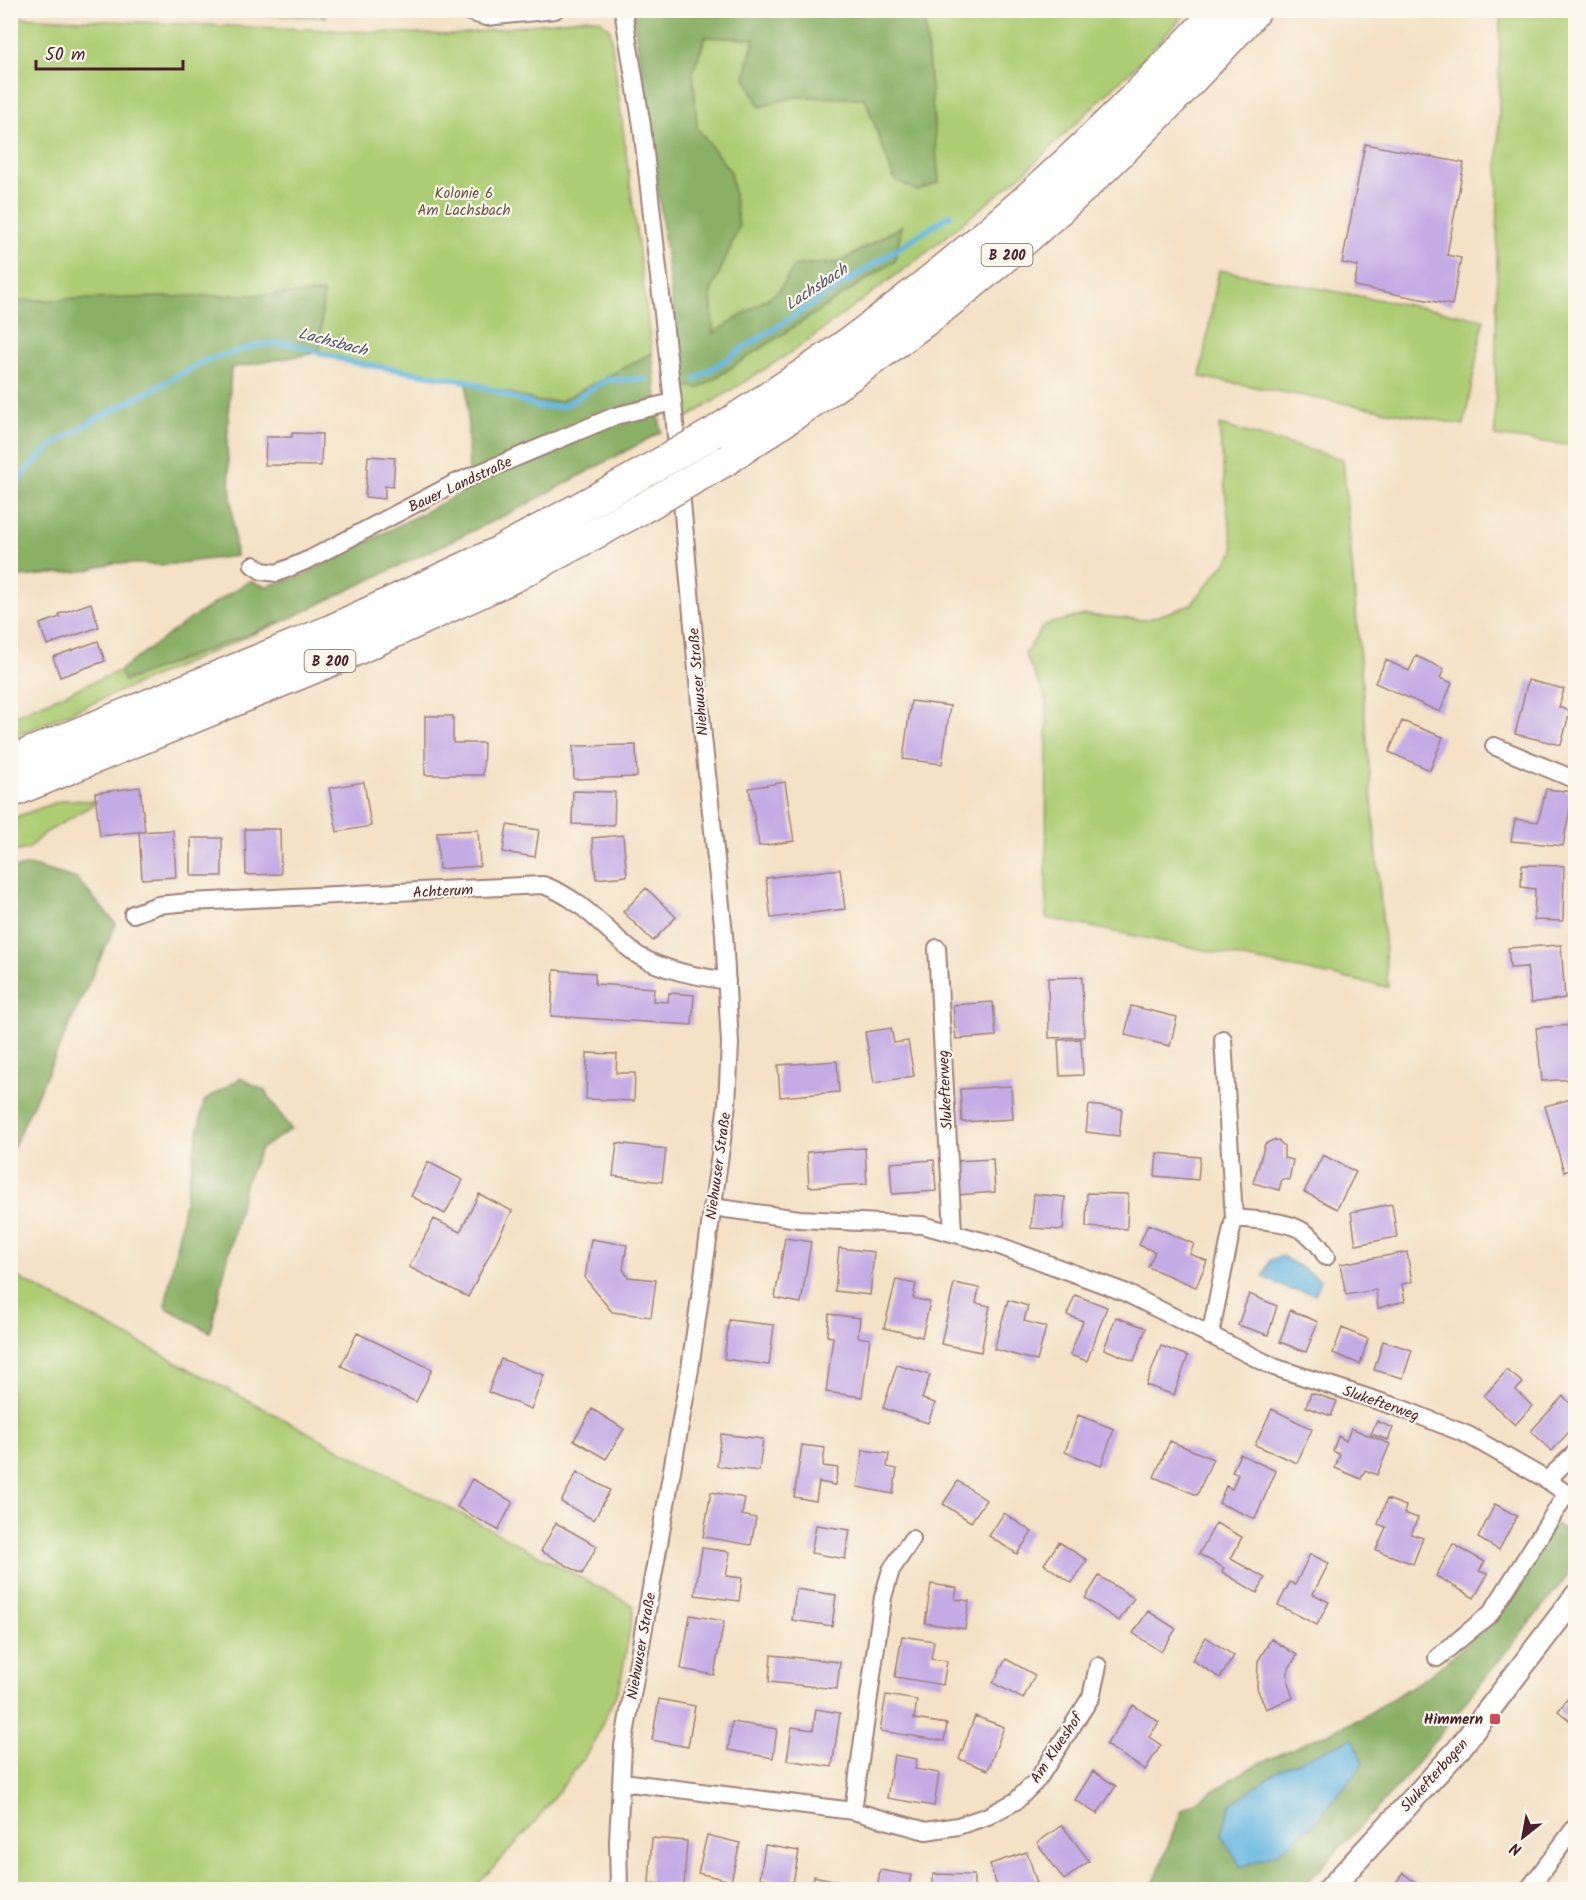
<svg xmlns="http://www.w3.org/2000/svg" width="1586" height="1900" font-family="Kalam,sans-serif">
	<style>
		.green { fill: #adcd74; stroke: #7c7650; stroke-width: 1.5 }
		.forest { fill: #8ab066; stroke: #6a6848; stroke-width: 1.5 }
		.water { fill: #67b7e2; stroke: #586b86; stroke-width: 1.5 }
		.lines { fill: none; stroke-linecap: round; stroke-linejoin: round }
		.stream { stroke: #67b7e2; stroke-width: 6 }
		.building { fill: #c5abe5 }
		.street-casing { stroke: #9f8078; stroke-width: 20 }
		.secondary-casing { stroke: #9f8078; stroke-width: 26 }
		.highway-casing { stroke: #9f8078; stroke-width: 33 }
		.street { stroke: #fff; stroke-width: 16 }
		.secondary { stroke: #fff; stroke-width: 22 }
		.highway { stroke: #fff; stroke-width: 30 }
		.highway-bridge-casing { stroke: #9f8078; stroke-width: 33; stroke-linecap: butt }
		.highway-bridge { stroke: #fff; stroke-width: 30 }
		.poi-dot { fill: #d1495b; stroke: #fbf7ec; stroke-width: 2 }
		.labels { text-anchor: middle; stroke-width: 4.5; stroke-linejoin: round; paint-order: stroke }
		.shield { fill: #fbf7ec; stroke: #7f6065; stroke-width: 1.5 }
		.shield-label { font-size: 14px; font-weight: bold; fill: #4a1f2b }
		.park-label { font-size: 15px; fill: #685341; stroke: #fbf7ec }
		.street-label { font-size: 15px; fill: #4a1f2b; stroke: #fbf7ec }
		.poi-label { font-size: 15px; font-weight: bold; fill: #4a1f2b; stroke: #fbf7ec; text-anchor: end }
		.water-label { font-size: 16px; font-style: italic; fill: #54546b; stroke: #fbf7ec }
	</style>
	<rect width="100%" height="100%" fill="#fbf7ec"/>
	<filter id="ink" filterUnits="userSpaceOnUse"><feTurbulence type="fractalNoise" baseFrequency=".0167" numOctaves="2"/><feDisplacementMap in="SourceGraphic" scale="12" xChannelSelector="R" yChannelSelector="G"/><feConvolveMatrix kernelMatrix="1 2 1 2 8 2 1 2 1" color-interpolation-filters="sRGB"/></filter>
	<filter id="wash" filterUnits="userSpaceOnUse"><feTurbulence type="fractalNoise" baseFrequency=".008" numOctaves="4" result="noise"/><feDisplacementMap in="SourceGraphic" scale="24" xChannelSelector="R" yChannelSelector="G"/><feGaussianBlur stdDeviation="1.35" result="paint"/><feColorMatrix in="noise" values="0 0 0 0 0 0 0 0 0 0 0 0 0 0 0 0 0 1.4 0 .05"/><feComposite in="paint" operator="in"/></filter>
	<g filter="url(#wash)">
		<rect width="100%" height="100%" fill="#f4e1c6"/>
		<!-- green -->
		<path class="green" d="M321,10L326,17L155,11V10Z
			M924,11H1188L1144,58L1024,173L922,256L795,350L687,418L685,386L700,388L895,261L901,226L840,262L795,266L779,291L713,335L711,292L739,227L730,171L697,128L693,71L706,37L754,39L745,77L760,107L794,97L865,98L894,179L939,182Z
			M1500,11H1575V446L1495,436Z
			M11,17L452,35L587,18L600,20L610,29L652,353L561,401L540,402L467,381L351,362L320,352L323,293L11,301Z
			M1219,270L1484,319L1464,425L1200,377Z
			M1219,425L1343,459L1388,987L1046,918L1047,701L1025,654L1044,625L1085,615L1145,620L1191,605L1234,552L1227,509Z
			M284,621L11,738V717L119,671L124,681Z
			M63,800L99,801L42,835L28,849L11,852L10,819Z
			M11,1274L634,1606L620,1685L590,1750L532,1826L473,1889H11Z"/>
		<!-- forest -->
		<path class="forest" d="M632,11H924L939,182L917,191L894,179L865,98L794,97L760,107L745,77L754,39L705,37L693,71L697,128L730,171L739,227L711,292L713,334L779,291L795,265L840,262L902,226L895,261L700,388L685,386L679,357L650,126Z
			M323,293L320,352L231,368L227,448L236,556L164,565L114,563L84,571L20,577L10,561V409L15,403L10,394L11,301Z
			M652,353L661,432L520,508L284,621L124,681L119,671L187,621L249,581L266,586L299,577L469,489L467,381L540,402L561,401Z
			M29,865L77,879L116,924L11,1152V869Z
			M240,1078L264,1090L291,1129L261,1149L246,1181L210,1332L165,1307L204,1101Z
			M1554,1525L1575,1534V1566L1400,1784L1301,1889L1151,1890L1182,1810L1255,1765L1360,1719L1433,1673L1497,1617Z"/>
		<!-- water -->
		<path class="water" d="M1282,1256L1321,1280L1315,1294L1288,1289L1263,1277L1270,1260Z
			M1353,1738L1363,1763L1317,1821L1277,1853L1241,1867L1221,1834L1231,1804L1279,1770Z"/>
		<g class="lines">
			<!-- stream -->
			<path class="stream" d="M696,379L950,215
				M10,492L26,471L50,447L99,417L149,392L202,362L258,345L289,343L351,362L467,381L539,407L564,406L606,380L645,379"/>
		</g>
		<g id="blocks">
			<!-- building -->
			<path class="building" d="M1365,144L1464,163L1447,255L1461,258L1452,305L1354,286L1358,266L1342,263Z
				M292,433L322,434L321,466L265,465L266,437H292Z
				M368,456L395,458L393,487L385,486V499L365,497Z
				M91,603L99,627L47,645L40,624L60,617L59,614Z
				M98,641L105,661L60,677L53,657Z
				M1416,656L1444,669L1440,678L1452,683L1440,712L1375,683L1386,660L1409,671Z
				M1528,680L1564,689L1559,707L1570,711L1561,745L1515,734Z
				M911,701L950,706L942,764L903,759Z
				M425,716H453V743H484L483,775H425Z
				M1402,721L1443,737L1430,770L1389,752Z
				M636,745L637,777L574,779L573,746Z
				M364,782L371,826L337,832L329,788Z
				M785,782L794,841L759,846L749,788Z
				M140,787L145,831L100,836L95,793Z
				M1546,789L1573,792L1563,846L1511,841L1515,819L1538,822Z
				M573,791L615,792L614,825L572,824Z
				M507,825L539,830L535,857L503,852Z
				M245,829H280L281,874L246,875Z
				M173,830L176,877L142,879L139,832Z
				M478,830L480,866L439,869L437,832Z
				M623,835L627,876L596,879L592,838Z
				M191,838H222V876H191Z
				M1522,865L1564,866L1563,921L1534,920L1535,889L1521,887Z
				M840,869L845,909L771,918L766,878Z
				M646,888L676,917L653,941L623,912Z
				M1561,945L1565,998L1531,1003L1527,967L1510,968L1508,948Z
				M554,970L595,973V984L654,988L653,1001L668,1002L669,993L694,995L692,1025L551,1016Z
				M1082,977L1084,1037L1049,1038L1048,978Z
				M993,1002L996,1036L956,1039L953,1005Z
				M1131,1006L1177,1017L1170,1046L1125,1035Z
				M1571,1025L1575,1079L1542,1081L1536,1028Z
				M891,1028L894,1043L908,1041L914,1076L874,1083L865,1032Z
				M1081,1039L1083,1075L1060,1076L1058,1040Z
				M587,1053L617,1054L616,1073H635L634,1101L586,1099Z
				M837,1061L839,1092L780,1097L778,1065Z
				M1011,1086L1013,1119L962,1122L960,1089Z
				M1575,1098V1168L1564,1172L1545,1106Z
				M1089,1105L1122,1109L1119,1136L1086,1132Z
				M1273,1140L1279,1141L1284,1146V1158L1293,1160L1289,1180L1282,1179L1279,1190L1253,1183L1265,1144Z
				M617,1143L666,1149L662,1182L613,1176Z
				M865,1148L867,1184L809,1187L807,1152Z
				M1157,1153L1200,1157L1198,1180L1155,1176Z
				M1323,1155L1356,1172L1337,1209L1304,1192Z
				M993,1159L995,1192L958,1195L955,1161Z
				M934,1160L936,1191L892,1194L890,1163Z
				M428,1162L463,1180L445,1214L411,1196Z
				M1087,1193L1128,1194L1127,1229L1086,1227Z
				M479,1194L512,1211L468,1297L409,1267L434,1219L460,1232Z
				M1034,1194L1065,1197L1063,1230L1031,1228Z
				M1392,1204L1397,1237L1356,1245L1351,1212Z
				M1148,1224L1194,1244L1190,1254L1207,1261L1196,1287L1148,1267L1155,1252L1139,1245Z
				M785,1238L811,1242L801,1303L775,1298Z
				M591,1239L627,1245L623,1269L628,1277L656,1280L651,1317L612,1312L585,1278Z
				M839,1248L874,1252L870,1295L835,1291Z
				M1407,1252L1412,1282L1402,1284L1405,1301L1378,1308L1376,1290L1346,1295L1340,1264Z
				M896,1280L916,1284L913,1298L930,1302L922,1337L884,1328Z
				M954,1283L979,1288L976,1303L990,1306L981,1352L941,1344Z
				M1249,1294L1277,1306L1268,1335L1238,1325Z
				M1075,1295L1107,1307L1087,1361L1070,1355L1083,1321L1067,1315Z
				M1008,1300L1028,1306L1024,1321L1046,1327L1037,1361L994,1349Z
				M1290,1310L1318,1322L1306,1352L1280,1342Z
				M829,1314L860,1318L858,1337L870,1339L862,1397L826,1392L833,1337L827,1336Z
				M1116,1317L1146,1328L1134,1361L1104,1349Z
				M729,1320L774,1325L769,1365L724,1359Z
				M1342,1328L1368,1339L1360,1364L1333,1353Z
				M357,1333L432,1369L416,1402L341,1366Z
				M1383,1341L1412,1350L1403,1378L1374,1370Z
				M1161,1346L1188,1356L1174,1395L1146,1385Z
				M501,1359L544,1375L531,1409L488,1392Z
				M897,1365L930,1375L922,1399L935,1403L928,1423L883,1408Z
				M1507,1370L1523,1383L1516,1390L1532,1406L1515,1425L1484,1396Z
				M1311,1393L1337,1401L1331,1416L1306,1407Z
				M1563,1396L1575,1408V1425L1552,1451L1531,1431Z
				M592,1409L624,1429L606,1459L574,1440Z
				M1272,1409L1312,1429L1297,1463L1255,1445Z
				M1078,1415L1114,1429L1101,1466L1065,1452Z
				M1377,1421L1393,1428L1388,1440L1371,1434Z
				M1351,1428L1390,1444L1377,1475L1365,1470L1361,1479L1335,1468L1340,1455L1333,1451L1338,1436L1346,1441Z
				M721,1434L763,1439L759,1471L717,1466Z
				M1170,1441L1213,1459L1197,1495L1154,1477Z
				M802,1445L825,1448L823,1466L838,1468L835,1485L819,1482L816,1501L794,1497Z
				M863,1450L889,1454L887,1467L897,1469L893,1494L857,1487Z
				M1240,1454L1276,1471L1255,1519L1219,1503L1226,1486L1232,1489L1238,1474L1232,1472Z
				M577,1472L610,1490L594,1520L561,1502Z
				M472,1479L513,1502L498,1530L457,1507Z
				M958,1481L986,1500L971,1522L943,1504Z
				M711,1492L745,1498L742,1515L756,1518L751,1545L703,1537Z
				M1387,1499L1406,1506L1404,1513L1418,1518L1411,1534L1423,1538L1413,1564L1376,1550L1386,1527L1378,1524Z
				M1495,1504L1517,1516L1499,1550L1478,1538Z
				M1004,1513L1032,1532L1017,1554L989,1536Z
				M556,1523L597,1546L582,1574L541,1551Z
				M1216,1523L1242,1537L1231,1559L1265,1578L1257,1593L1222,1572L1224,1568L1199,1554Z
				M816,1525L850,1530L845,1559L811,1553Z
				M1059,1542L1087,1560L1072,1583L1044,1564Z
				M1453,1544L1485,1562L1479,1571L1488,1574L1474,1598L1436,1576Z
				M702,1548L730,1552L726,1576L742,1578L739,1601L695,1595Z
				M1310,1554L1329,1563L1313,1594L1329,1602L1317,1625L1278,1605L1290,1582L1295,1585Z
				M1099,1576L1134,1598L1119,1621L1085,1598Z
				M931,1584L957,1588L955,1599L969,1601L965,1629L925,1623Z
				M796,1589L836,1595L832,1626L792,1620Z
				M1148,1611L1176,1629L1161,1652L1133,1633Z
				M690,1615L724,1621L714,1675L681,1669Z
				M902,1636L934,1641L931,1659L947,1661L943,1685L895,1677Z
				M1206,1637L1234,1656L1220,1678L1192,1660Z
				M1271,1639L1297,1655L1288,1670V1683L1293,1698L1266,1709L1257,1688L1258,1661Z
				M771,1655L840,1662L837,1689L769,1682Z
				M1006,1659L1035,1675L1023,1699L993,1683Z
				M1575,1689V1725L1558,1711Z
				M886,1695L917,1700L914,1719L947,1724L944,1741L880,1731Z
				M659,1699L695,1706L688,1747L652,1740Z
				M1133,1705L1159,1722L1149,1737L1161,1745L1145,1770L1106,1745Z
				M816,1709L840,1713L832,1767L787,1760L792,1727L813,1730Z
				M975,1716L1004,1727L988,1770L959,1759Z
				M732,1722L777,1729L773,1758L728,1750Z
				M894,1755L917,1759L915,1769L939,1773L934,1806L887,1798Z
				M1093,1771L1116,1786L1097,1814L1075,1800Z
				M1062,1825L1089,1861L1064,1880L1037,1843Z
				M707,1835L740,1843L731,1881L698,1873Z
				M652,1838L687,1841L684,1886L649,1883Z
				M765,1845L799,1851L793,1883L760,1878Z
				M1027,1852L1037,1883L1015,1890H998L990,1864Z
				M880,1870L911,1875L908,1890H877Z
				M1403,1873L1421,1887L1419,1890H1390Z
				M933,1874L974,1875V1890H933Z
				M814,1876L841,1882L840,1890H812Z"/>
		</g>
	</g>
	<g filter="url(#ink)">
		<use href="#blocks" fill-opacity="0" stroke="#9f8078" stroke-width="1.5"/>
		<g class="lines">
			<defs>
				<path id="street" d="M463,10L486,17L555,10
					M253,565L262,571L277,573L310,559L453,484L615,416L673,402
					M1494,746L1576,780
					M133,914L158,905L189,902L543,885C574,896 593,916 617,938C624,944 631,951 639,956C665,971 697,976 727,981
					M937,948L953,1232
					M712,1207L799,1219L922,1225L997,1245L1124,1292L1274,1367L1403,1409L1468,1435L1547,1480L1576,1500
					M1234,1218C1272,1222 1306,1218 1326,1257
					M1210,1336L1234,1218L1223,1039
					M1547,1480L1576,1452
					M1437,1658L1491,1613L1567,1493
					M622,1782L853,1811L926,1831L958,1826L988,1816L1016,1801L1038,1779L1091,1697L1098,1666
					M853,1811L883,1597L891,1570L912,1539
					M619,1890L618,1841L623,1746L690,1369L727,1104L730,1044L724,934L703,737L673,402L642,126L623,10
					M1528,1890L1576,1826"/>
				<path id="secondary" d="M1329,1890L1459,1749L1576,1596"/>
				<path id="highway" d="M715,432C773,394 832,357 887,314C1007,223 1116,121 1218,10
					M725,461C785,421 845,381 904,337C1010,258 1110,168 1200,71C1219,51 1238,31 1256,10
					M10,761L329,631L498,552L627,482
					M10,793L341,657L514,577L641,509"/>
			</defs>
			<!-- street casing -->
			<use href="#street" class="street-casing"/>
			<!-- secondary casing -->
			<use href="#secondary" class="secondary-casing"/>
			<!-- highway casing -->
			<use href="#highway" class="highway-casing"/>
			<!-- street -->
			<use href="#street" class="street"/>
			<!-- secondary -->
			<use href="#secondary" class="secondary"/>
			<!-- highway -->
			<use href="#highway" class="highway"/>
			<defs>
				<path id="highway-bridge" d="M627,482L715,432
					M641,509L725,461"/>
			</defs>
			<!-- highway-bridge casing -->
			<use href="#highway-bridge" class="highway-bridge-casing"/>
			<!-- highway-bridge -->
			<use href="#highway-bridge" class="highway-bridge"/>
		</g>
	</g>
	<!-- markers -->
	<rect class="poi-dot" x="1489" y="1713" width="12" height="12" rx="3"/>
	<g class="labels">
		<!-- shield labels -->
		<g class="shield">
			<rect x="981.5" y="244" width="51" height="22" rx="4.5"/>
			<rect x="304.5" y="650" width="51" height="22" rx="4.5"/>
		</g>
		<g class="shield-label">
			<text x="1007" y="260">B 200</text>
			<text x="330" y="666">B 200</text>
		</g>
		<!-- park labels -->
		<g class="park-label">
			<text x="464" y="198">Kolonie 6<tspan x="464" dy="17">Am Lachsbach</tspan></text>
		</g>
		<!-- street labels -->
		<g class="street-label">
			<text transform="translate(460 484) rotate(-25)" y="5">Bauer Landstraße</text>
			<text transform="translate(698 682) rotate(-95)" y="5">Niehuuser Straße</text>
			<text transform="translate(443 891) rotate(-3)" y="5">Achterum</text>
			<text transform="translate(945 1090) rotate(-93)" y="5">Slukefterweg</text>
			<text transform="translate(718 1166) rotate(-82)" y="5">Niehuuser Straße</text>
			<text transform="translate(1381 1403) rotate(19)" y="5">Slukefterweg</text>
			<text transform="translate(641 1646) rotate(-80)" y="5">Niehuuser Straße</text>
			<text transform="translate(1056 1748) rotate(-56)" y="5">Am Klueshof</text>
			<text transform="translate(1434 1775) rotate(-48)" y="5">Slukefterbogen</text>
		</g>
		<!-- poi labels -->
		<g class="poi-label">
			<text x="1483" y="1724">Himmern</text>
		</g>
		<!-- water labels -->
		<g class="water-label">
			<text transform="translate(816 286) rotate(-33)" y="6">Lachsbach</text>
			<text transform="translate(333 341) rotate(15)" y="6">Lachsbach</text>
		</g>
	</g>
	<!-- margin -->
	<rect width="1586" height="1900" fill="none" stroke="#fbf7ec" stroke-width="36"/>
	<!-- north arrow -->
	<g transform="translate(1523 1837) rotate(211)" stroke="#fbf7ec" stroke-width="4.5" paint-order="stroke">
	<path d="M0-4.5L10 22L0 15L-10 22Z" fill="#4a1f2b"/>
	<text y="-9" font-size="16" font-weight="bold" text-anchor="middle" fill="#4a1f2b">N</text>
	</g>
	<!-- scale -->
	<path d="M36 60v9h147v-9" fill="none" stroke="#4a1f2b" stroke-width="3"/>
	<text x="45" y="60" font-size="18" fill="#4a1f2b" stroke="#fbf7ec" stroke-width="4.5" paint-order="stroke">50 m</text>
</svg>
